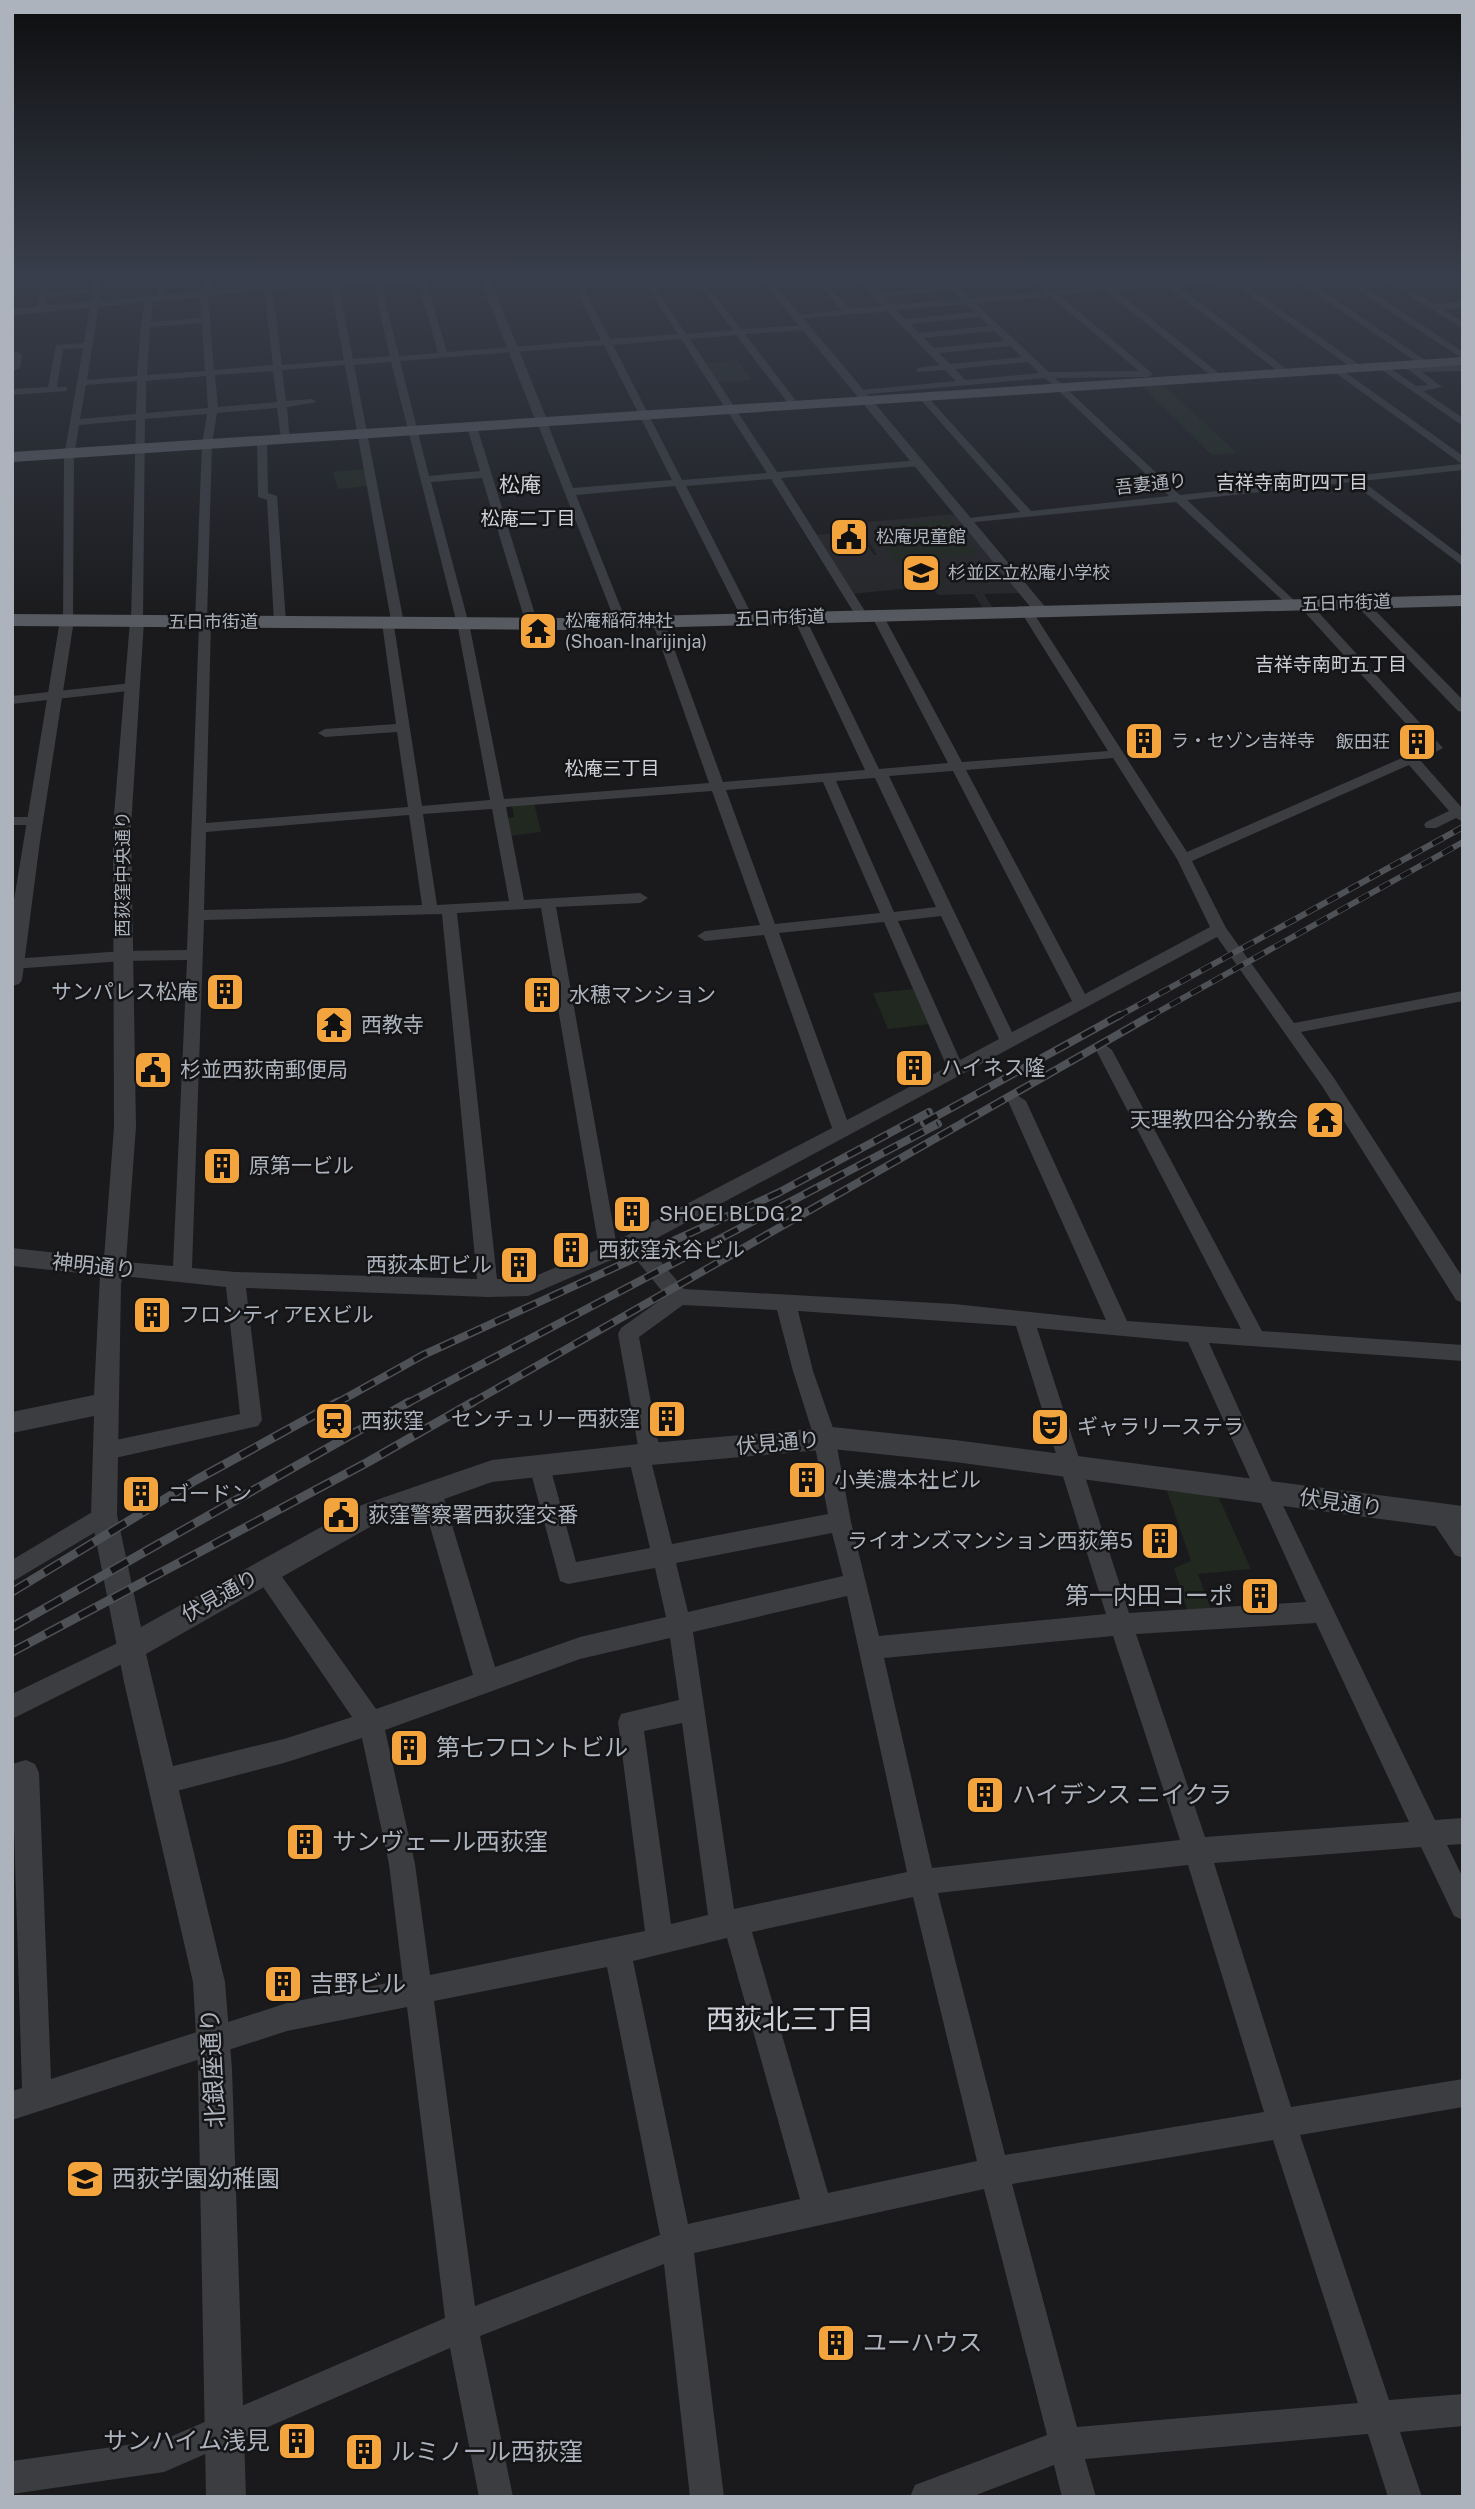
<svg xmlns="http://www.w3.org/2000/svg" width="1475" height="2509" font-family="'Public Sans','Noto Sans JP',sans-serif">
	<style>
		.built { fill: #262629 }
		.green { fill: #202820 }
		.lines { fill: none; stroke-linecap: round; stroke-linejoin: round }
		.minor { fill: #3b3d41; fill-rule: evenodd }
		.tertiary { fill: #3b3d41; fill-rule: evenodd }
		.primary { fill: #575a60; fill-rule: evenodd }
		.rail-far2-casing { stroke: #4e5156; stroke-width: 6 }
		.rail-far1-casing { stroke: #4e5156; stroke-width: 8 }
		.rail-casing { stroke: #4e5156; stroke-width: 9 }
		.rail-far2 { stroke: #151517; stroke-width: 4.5; stroke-dasharray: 12; stroke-linecap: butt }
		.rail-far1 { stroke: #151517; stroke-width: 5; stroke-dasharray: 15; stroke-linecap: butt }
		.rail { stroke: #151517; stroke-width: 6; stroke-dasharray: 19; stroke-linecap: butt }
		.labels { text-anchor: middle; stroke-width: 5; stroke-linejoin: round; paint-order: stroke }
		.far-street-label { font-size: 18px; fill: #adb3bc; stroke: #151517 }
		.far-poi-label { font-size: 18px; fill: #adb3bc; stroke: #151517; text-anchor: start }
		.far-neighbourhood-label { font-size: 19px; fill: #ced1d8; stroke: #151517 }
		.far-quarter-label { font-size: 21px; fill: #ced1d8; stroke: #151517 }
		.poi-label { font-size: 21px; fill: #adb3bc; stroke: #151517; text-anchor: start }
		.street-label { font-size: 21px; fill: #adb3bc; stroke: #151517 }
		.near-poi-label { font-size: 24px; fill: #adb3bc; stroke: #151517; text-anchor: start }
		.near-street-label { font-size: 24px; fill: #adb3bc; stroke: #151517 }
		.near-neighbourhood-label { font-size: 28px; fill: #ced1d8; stroke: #151517 }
	</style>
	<rect width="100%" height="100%" fill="#1a1a1c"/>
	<!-- built -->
	<path class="built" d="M956,514L1020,593L984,594L992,607L983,608L974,594L938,595L930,586L851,594L815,535L858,531L874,555H877L858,523Z"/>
	<!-- green -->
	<path class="green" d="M738,360L752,380L716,383L703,363Z
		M1162,384L1237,453L1212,455L1141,385Z
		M366,469L370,486L338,489L333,472Z
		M950,518L978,553L895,563L872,528Z
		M534,803L541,832L510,836L506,818L514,817L512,806Z
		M914,989L930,1024L888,1029L873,993Z
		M1167,1491L1218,1496L1251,1569L1198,1574L1213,1614L1189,1615L1174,1568L1191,1561Z"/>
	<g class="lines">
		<!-- minor -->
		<path class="minor" d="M40,276H48L47,292L93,288L92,276H100L101,290L87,380L137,376L141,325L146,298L153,300L151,322L201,318L200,297L207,276H215L208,297L214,370L273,365L264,288L268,285L272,288L282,365L344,360L330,282L334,280L338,282L353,359L390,356L372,280L376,278L380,280L399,356L438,353L417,278L419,276L425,278L447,352L601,340L569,276H577L610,339L678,334L640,276H648L686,334L733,330L692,276H763L705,282L741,329L809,325V329L806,330L745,334L799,405L794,408L791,407L736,335L690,339L777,472L920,460L925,463L920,466L781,478L868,616L862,620L856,616L771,479L686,486L754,619L748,623L742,619L675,486L576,495L627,623L617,626L537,422L542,419L547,422L573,488L672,480L604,345L400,361L429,476L480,471L467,427L472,424L477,427L538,624L532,628L526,624L482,478L431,482L470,628L504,799L709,783L652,621L658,617L664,621L723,782L865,770L793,617L799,613L805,617L879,769L948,763L871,615L877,611L883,615L962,762L1108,751L1021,612L1031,609L1187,852L1427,747L1301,608V602H1309L1443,748L1420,760L1463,809V822L1456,818L1436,828H1426L1424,825L1426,822L1449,811L1409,765L1192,861L1226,928L1294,1023L1463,991V1001L1301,1032L1334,1078L1463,1278V1303L1456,1300L1322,1086L1217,937L646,1244L684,1289L954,1304L1106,1320L1008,1101L1017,1095L1026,1101L1127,1321L1241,1329L1096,1050L1104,1044L1112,1050L1262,1331L1463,1345V1361L1209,1343L1276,1491L1435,1820L1463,1818V1844L1447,1845L1463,1878V1920L1454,1916L1421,1847L1214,1863L1291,2107L1463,2079V2107L1300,2135L1389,2400L1463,2394V2426L1400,2432L1422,2497H1388L1368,2434L1085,2459L1096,2497H1062L1054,2465L971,2497H910L915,2485L1047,2435L984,2189L694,2253L724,2497H690L664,2264L480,2336L513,2497H479L450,2348L164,2472L12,2494V2461L163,2440L445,2318L407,2007L287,2031L12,2120V2091L22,2088L12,1764L26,1760L35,1764L39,1773L51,2079L287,2003L403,1980L389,1864L362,1738L284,1763L161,1795L152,1791L148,1782L152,1773L161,1769L284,1739L352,1717L257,1578L254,1571L257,1564L265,1561L273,1564L376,1709L473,1675L420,1492L423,1485L431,1482L439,1485L442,1492L495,1667L580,1637L666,1617L655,1568L568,1584L560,1581L529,1466L532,1459L540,1457L548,1459L576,1562L650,1548L628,1455L631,1448L638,1446L618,1334L621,1328L666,1296L630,1252L528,1296L488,1297L246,1288L262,1420L258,1426L106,1460L98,1457L95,1451L98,1445L106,1442L240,1414L226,1287L113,1275L106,1273L103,1268L106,1263L113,1261L173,1266L187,960L123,961L12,969V959L123,951L187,950L199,624L195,621L202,444L207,414L145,419L143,621L137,625L131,621L136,420L79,425L74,457L73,620L63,623L64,457L83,348L63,349L57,387H67V391L12,395V389L48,387L56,345L84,343L92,293L47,297L45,309L38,311ZM202,323L205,371L147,375L150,327ZM681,339L767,473L682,480L613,345ZM391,362L458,628L490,800L422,806L394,626L404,623L354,365ZM345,365L391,620L382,623L396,724L325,729L318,733L325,737L397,732L408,807L206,823L211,622L207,619L212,444L217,413L277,408L281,439L290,441L287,407L317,402L312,399L286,401L282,370ZM273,371L277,402L218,407L215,375ZM206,376L208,408L146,413V381ZM137,381L136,414L80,419L86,385ZM1113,758L1177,859L1210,927L1085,994L966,770ZM953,771L1072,1001L1012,1032L889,776ZM874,778H875L936,907L894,912L836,781ZM823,782L880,913L775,924L726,790ZM712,791L760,925L705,931L697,936L705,941L764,935L832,1128L616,1241L556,907L640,903L648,898L640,893L524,900L506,807ZM492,809L509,901L437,905L423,814ZM409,815L422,905L204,910L206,832ZM541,908L599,1249L526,1280L497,1279L457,913ZM442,914L477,1279L235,1272L192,1268L204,920ZM941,916L999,1039L960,1060L898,921ZM884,922L947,1067L847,1120L779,933ZM683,1305L777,1310L793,1371L812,1431L828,1514L672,1544L651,1461L657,1463L665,1461L668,1454L658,1441L639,1337ZM798,1311L1016,1326L1106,1614L879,1636L851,1522L834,1431L813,1371ZM1037,1328L1188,1342L1306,1602L1129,1613ZM832,1533L843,1576L688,1612L676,1563ZM847,1596L907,1872L734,1909L693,1632ZM1316,1623L1409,1822L1205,1837L1136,1634ZM1113,1636L1180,1840L932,1868L884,1658ZM670,1638L679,1700L621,1714L618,1722L645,1931L430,1975L415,1864L385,1730L580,1659ZM682,1723L708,1915L671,1924L644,1731ZM1188,1865L1264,2112L1005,2155L938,1893ZM913,1897L977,2161L828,2193L752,1932ZM727,1938L800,2199L688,2224L633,1961ZM607,1967L660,2235L475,2306L434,2001ZM1273,2140L1358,2403L1077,2427L1012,2184Z
			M163,276H171L164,299L160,302L156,299Z
			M854,276H863L879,292L947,286L937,276H946L970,298L1045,292L1027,276H1036L1054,291L1162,281L1165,278L1171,281L1254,276L1238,280L1361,366V370H1355L1228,280L1177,285L1289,371V375H1283L1167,286L1115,290L1221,375V379H1215L1106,291L1059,295L1153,374L1148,377L1055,378L1180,495L1462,464L1330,369L1338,367L1463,456V470L1362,481L1463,557V566L1351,482L1187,500L1296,602L1298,605L1292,609L1176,502L965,523L964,521L969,518L1020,512L920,399V395H926L1031,511L1169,496L1045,378L858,395V391L861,390L956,381L945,370L917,372V368L940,365L887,311L797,319L793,316L841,310L821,286L857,280ZM862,285L883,306L850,309L831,288ZM952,291L961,299L891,305L883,297ZM1050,296L1139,371L1049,372L975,303ZM966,304L975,312L905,319L896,310ZM980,317L989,326L919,333L910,324ZM994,331L1005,341L934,348L924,338ZM1010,346L1022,357L950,364L939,353ZM1028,362L1039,373L965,380L955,369Z
			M1291,276H1300L1428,362V366L1463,365V371L1422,372L1442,387L1423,391L1463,418V426L1376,366L1384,364L1416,386L1428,385L1410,371L1396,366L1401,363L1422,366Z
			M1379,276H1389L1434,304L1463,302V308L1442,309L1463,322V329Z
			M1359,287H1365L1463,352V359L1359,291Z
			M17,352L22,355L20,368L12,371V353Z
			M262,437L267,440L268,493L277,496L286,622L280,626L274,622L267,500L258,497L257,440Z
			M1357,600H1365L1463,700V712L1458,711L1357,606Z
			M132,683L138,687L137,690L12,704V696Z
			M12,817H35L42,821L35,825H12Z
			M104,1505L112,1508L115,1515L112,1522L12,1582V1560Z
			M1439,1505C1463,1514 1463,1537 1463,1558L1455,1555L1428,1515L1431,1508Z
			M132,1636L140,1639L144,1647L140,1655L12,1719V1694Z"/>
		<!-- tertiary -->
		<path class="tertiary" d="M408,276H467L462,279L295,288L12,315V309L295,282Z
			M479,276H489L548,422L546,424L536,422Z
			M758,276H768L1047,609V615H1037Z
			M67,616L74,620L40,841L22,980L19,984L12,986V912L60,620Z
			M137,617L144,621L131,827L136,1127L126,1261L121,1284L117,1515L141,1627L359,1506L492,1460L639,1444L832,1427L955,1440L1463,1506V1530L955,1462L832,1449L639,1466L492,1482L377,1523L146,1654L225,1982L232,2069L246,2497H206L198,2069L193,1982L124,1682L91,1515L94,1416L12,1433V1412L94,1395L100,1275L12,1266V1248L104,1258L114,1127L113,827L130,621Z"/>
		<!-- primary -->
		<path class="primary" d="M1463,357V365L12,462V452Z
			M1463,595V606L565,630L12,626V614L565,618Z"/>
		<defs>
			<path id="rail-far2" d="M1117,1017L1463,827
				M1149,1017L1463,842"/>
			<path id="rail-far1" d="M924,1123L1120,1015
				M335,1404L423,1355L778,1193L929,1112
				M406,1404L938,1124
				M470,1404L1152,1015"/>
			<path id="rail" d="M12,1592L196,1480L338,1402
				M12,1627L409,1402
				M12,1652L368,1462L473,1402"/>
		</defs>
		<!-- rail-far2 casing -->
		<use href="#rail-far2" class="rail-far2-casing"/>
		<!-- rail-far1 casing -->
		<use href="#rail-far1" class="rail-far1-casing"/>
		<!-- rail casing -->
		<use href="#rail" class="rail-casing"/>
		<!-- rail-far2 -->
		<use href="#rail-far2" class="rail-far2"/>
		<!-- rail-far1 -->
		<use href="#rail-far1" class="rail-far1"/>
		<!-- rail -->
		<use href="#rail" class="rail"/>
	</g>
	<!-- sky -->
	<linearGradient id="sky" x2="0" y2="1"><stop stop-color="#0e0e0f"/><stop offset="0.44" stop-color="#383e4b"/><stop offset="1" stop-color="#383e4b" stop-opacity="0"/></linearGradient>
	<rect width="1475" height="627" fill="url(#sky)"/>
	<!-- icons -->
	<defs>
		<symbol id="civic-square" viewBox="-11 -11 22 22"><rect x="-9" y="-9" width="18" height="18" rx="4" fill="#f3a43c" stroke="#151517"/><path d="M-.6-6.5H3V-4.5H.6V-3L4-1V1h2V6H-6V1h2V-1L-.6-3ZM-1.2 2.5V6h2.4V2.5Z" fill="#111"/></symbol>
		<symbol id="school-square" viewBox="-11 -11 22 22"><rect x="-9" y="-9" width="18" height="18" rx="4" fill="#f3a43c" stroke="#151517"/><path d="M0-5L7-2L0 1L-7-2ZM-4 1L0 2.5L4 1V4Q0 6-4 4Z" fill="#111"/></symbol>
		<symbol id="temple-square" viewBox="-11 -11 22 22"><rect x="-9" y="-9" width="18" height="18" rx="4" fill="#f3a43c" stroke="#151517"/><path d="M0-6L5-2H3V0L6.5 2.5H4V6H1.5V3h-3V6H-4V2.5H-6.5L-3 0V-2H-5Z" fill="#111"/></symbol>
		<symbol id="building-square" viewBox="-11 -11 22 22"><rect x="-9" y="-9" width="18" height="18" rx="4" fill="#f3a43c" stroke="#151517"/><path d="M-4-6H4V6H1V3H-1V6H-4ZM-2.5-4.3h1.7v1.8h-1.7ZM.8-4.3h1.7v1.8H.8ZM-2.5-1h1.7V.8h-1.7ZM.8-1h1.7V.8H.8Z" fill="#111"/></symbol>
		<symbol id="station-square" viewBox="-11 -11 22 22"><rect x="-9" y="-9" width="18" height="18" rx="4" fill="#f3a43c" stroke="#151517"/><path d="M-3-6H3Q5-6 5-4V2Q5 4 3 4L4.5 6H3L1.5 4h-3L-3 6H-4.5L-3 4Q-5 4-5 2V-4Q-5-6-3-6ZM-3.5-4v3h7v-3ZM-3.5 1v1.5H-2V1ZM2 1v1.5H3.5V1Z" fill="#111"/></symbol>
		<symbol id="theatre-square" viewBox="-11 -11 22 22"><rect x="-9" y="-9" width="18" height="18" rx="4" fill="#f3a43c" stroke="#151517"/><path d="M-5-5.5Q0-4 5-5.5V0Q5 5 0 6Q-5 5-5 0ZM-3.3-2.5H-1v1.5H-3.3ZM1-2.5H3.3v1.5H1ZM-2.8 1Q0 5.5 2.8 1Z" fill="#111"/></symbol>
	</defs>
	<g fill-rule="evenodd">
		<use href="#civic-square" x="827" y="515" width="44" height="44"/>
		<use href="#school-square" x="899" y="551" width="44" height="44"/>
		<use href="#temple-square" x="516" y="609" width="44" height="44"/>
		<use href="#building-square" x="1122" y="719" width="44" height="44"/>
		<use href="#building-square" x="1395" y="720" width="44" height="44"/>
		<use href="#building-square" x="203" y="970" width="44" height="44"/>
		<use href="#building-square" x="520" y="973" width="44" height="44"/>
		<use href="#temple-square" x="312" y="1003" width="44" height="44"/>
		<use href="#building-square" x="892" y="1046" width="44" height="44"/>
		<use href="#civic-square" x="131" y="1048" width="44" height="44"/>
		<use href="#temple-square" x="1303" y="1098" width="44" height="44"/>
		<use href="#building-square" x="200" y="1144" width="44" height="44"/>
		<use href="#building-square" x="610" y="1192" width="44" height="44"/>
		<use href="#building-square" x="549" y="1228" width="44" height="44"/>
		<use href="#building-square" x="497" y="1243" width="44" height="44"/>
		<use href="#building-square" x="130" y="1293" width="44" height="44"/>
		<use href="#building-square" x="645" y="1397" width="44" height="44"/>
		<use href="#station-square" x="312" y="1399" width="44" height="44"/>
		<use href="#theatre-square" x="1028" y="1405" width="44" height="44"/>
		<use href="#building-square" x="785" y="1458" width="44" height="44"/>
		<use href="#building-square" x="119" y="1472" width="44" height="44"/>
		<use href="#civic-square" x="319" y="1493" width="44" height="44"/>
		<use href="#building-square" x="1138" y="1519" width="44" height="44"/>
		<use href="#building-square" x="1238" y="1574" width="44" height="44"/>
		<use href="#building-square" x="387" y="1726" width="44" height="44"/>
		<use href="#building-square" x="963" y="1773" width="44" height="44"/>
		<use href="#building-square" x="283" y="1820" width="44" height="44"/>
		<use href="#building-square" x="261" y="1962" width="44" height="44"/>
		<use href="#school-square" x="63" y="2157" width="44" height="44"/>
		<use href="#building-square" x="814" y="2321" width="44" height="44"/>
		<use href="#building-square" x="275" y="2419" width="44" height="44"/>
		<use href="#building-square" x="342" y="2430" width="44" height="44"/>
	</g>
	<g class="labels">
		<!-- far-street labels -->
		<g class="far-street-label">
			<text transform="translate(1151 484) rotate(-6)" y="6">吾妻通り</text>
			<text transform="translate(1346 603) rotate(-2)" y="6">五日市街道</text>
			<text transform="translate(780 618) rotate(-2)" y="6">五日市街道</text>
			<text x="213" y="628">五日市街道</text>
			<text transform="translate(123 874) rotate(-90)" y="6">西荻窪中央通り</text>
		</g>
		<!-- far-poi labels -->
		<g class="far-poi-label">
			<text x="876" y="543">松庵児童館</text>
			<text x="948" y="579">杉並区立松庵小学校</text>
			<text x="565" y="627">松庵稲荷神社<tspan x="565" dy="21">(Shoan-Inarijinja)</tspan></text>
			<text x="1171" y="747">ラ・セゾン吉祥寺</text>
			<text x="1390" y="748" text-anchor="end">飯田荘</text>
		</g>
		<!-- far-neighbourhood labels -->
		<g class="far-neighbourhood-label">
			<text x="1292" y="489">吉祥寺南町四丁目</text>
			<text x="528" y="525">松庵二丁目</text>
			<text x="1331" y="671">吉祥寺南町五丁目</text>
			<text x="612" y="775">松庵三丁目</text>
		</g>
		<!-- far-quarter labels -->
		<g class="far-quarter-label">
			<text x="520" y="492">松庵</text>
		</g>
		<!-- poi labels -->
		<g class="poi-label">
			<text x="198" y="999" text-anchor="end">サンパレス松庵</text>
			<text x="569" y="1002">水穂マンション</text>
			<text x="361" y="1032">西教寺</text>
			<text x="941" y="1075">ハイネス隆</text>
			<text x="180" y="1077">杉並西荻南郵便局</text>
			<text x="1298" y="1127" text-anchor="end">天理教四谷分教会</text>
			<text x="249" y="1173">原第一ビル</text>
			<text x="659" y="1221">SHOEI BLDG 2</text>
			<text x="598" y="1257">西荻窪永谷ビル</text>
			<text x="492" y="1272" text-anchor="end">西荻本町ビル</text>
			<text x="179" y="1322">フロンティアEXビル</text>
			<text x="640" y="1426" text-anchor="end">センチュリー西荻窪</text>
			<text x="361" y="1428">西荻窪</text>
			<text x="1077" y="1434">ギャラリーステラ</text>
			<text x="834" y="1487">小美濃本社ビル</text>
			<text x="168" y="1501">ゴードン</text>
			<text x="368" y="1522">荻窪警察署西荻窪交番</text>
			<text x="1133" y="1548" text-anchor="end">ライオンズマンション西荻第5</text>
		</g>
		<!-- street labels -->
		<g class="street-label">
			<text transform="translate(94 1266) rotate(6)" y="7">神明通り</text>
			<text transform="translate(778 1443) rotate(-5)" y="7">伏見通り</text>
			<text transform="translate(1341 1503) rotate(8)" y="7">伏見通り</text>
			<text transform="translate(220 1596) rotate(-29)" y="7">伏見通り</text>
		</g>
		<!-- near-poi labels -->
		<g class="near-poi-label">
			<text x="1233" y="1604" text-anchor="end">第一内田コーポ</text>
			<text x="436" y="1756">第七フロントビル</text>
			<text x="1012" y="1803">ハイデンス ニイクラ</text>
			<text x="332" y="1850">サンヴェール西荻窪</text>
			<text x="310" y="1992">吉野ビル</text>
			<text x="112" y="2187">西荻学園幼稚園</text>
			<text x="863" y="2351">ユーハウス</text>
			<text x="270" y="2449" text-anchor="end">サンハイム浅見</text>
			<text x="391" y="2460">ルミノール西荻窪</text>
		</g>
		<!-- near-street labels -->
		<g class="near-street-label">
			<text transform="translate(213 2068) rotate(-93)" y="8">北銀座通り</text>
		</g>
		<!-- near-neighbourhood labels -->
		<g class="near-neighbourhood-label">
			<text x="790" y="2029">西荻北三丁目</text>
		</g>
	</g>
	<!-- border -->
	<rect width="1475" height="2509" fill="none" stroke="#adb3bc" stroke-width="28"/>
</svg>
